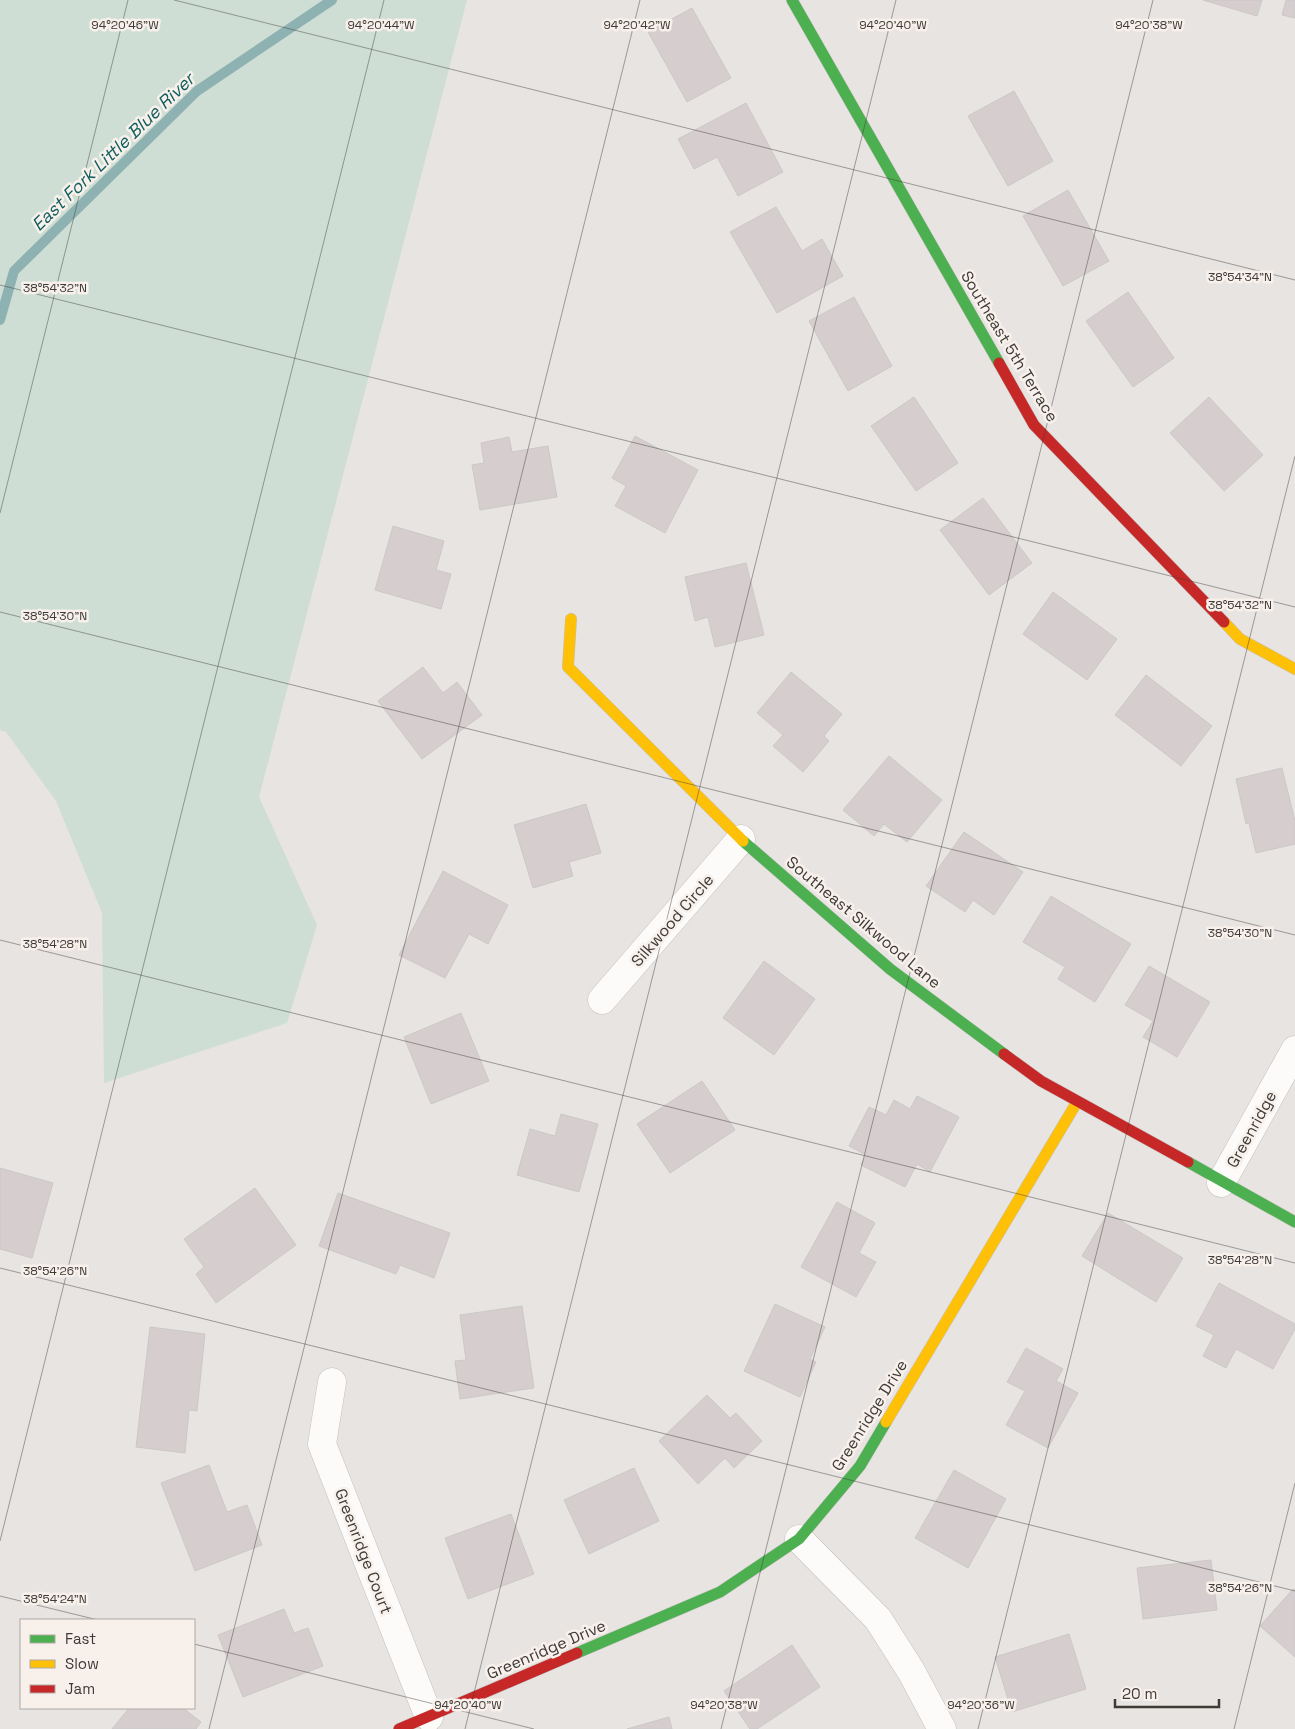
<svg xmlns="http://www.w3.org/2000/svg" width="1295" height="1729" font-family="'Space Grotesk',sans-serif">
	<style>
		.green { fill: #ceded4 }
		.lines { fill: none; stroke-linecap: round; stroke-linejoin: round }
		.stream { stroke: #8db2b1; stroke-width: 10 }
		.building { fill: #d6cdcf; stroke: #cbc8c8 }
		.street-casing { stroke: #c3c0be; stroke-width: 29 }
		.fast-casing { stroke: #c3c0be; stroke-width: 12 }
		.slow-casing { stroke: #c3c0be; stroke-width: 12 }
		.jam-casing { stroke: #c3c0be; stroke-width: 12 }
		.street { stroke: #fcfbfa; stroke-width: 28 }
		.fast { stroke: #4caf50; stroke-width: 11 }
		.slow { stroke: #ffc107; stroke-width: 11 }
		.jam { stroke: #c62828; stroke-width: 11 }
		.ticks { fill: none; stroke: #3d3a37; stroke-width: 1; stroke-opacity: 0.45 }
		.labels { text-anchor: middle; stroke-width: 5; stroke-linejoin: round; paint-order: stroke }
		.street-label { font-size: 16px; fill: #3d3a37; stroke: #f8f1eb }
		.water-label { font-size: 18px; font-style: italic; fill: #105e5e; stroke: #f8f1eb }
		.ticks-label { font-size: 12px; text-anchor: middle; fill: #3d3a37; stroke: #f8f1eb; stroke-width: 5; stroke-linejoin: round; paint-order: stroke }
	</style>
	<rect width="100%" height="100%" fill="#e8e4e1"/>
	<!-- green -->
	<path class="green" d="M0,0H467L259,797L317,925L287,1023L104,1083L102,913L56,801L6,732L0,730Z"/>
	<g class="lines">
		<!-- stream -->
		<path class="stream" d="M0,320L14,271L197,91L332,0"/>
	</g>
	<!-- building -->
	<path class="building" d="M1203,0H1262L1257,16Z
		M1286,0H1295V18L1282,15Z
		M692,8L731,78L687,102L648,32Z
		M1014,91L1053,161L1008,186L968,116Z
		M746,103L783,172L738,196L717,157L694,169L678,139Z
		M1068,190L1109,261L1063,286L1023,216Z
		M776,207L802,251L822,239L843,276L777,313L730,232Z
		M1128,292L1174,358L1133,387L1086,321Z
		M854,297L892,366L848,391L809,321Z
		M914,397L958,463L916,491L871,426Z
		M1209,397L1263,455L1224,491L1170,433Z
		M635,436L698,470L665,533L615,506L626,486L612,478Z
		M509,437L512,452L548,446L557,497L480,510L472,465L484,463L481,443Z
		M983,498L1032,563L989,595L940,530Z
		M393,526L444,541L436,570L451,574L441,609L375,590Z
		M746,563L764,635L715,647L708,617L695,621L685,577Z
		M1053,592L1117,639L1087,680L1023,634Z
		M423,667L443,693L457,682L482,715L422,759L378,701Z
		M791,672L842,714L824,736L829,741L803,772L773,746L783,735L757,713Z
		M1146,675L1212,726L1181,766L1115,715Z
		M889,756L942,800L907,842L884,824L874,836L843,810Z
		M1282,768L1295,821V844L1256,853L1249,823L1246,824L1236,779Z
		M586,804L601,853L569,862L573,876L533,888L514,825Z
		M964,832L1023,872L994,915L973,900L965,912L926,886Z
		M443,871L508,905L488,944L469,934L445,978L399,955Z
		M1051,896L1131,944L1095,1002L1058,979L1065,967L1023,942Z
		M764,961L815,999L774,1055L723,1018Z
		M1149,966L1210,1002L1177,1057L1143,1037L1153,1021L1125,1005Z
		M461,1013L489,1081L431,1104L404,1037Z
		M702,1081L735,1130L670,1173L637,1124Z
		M917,1096L959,1117L930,1172L917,1164L905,1187L861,1165L866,1155L849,1146L869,1107L886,1115L894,1100L910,1109Z
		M561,1114L598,1124L579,1192L517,1175L530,1129L555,1136Z
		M0,1168L53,1183L32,1258L0,1249Z
		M255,1188L296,1245L216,1303L196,1274L204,1267L184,1239Z
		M338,1193L450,1233L434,1278L400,1265L396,1274L319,1246Z
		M837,1202L875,1223L859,1253L876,1262L856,1297L801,1267Z
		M1108,1213L1183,1258L1156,1302L1082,1256Z
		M1219,1283L1295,1324V1329L1273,1369L1236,1349L1226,1368L1203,1356L1214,1335L1196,1326Z
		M775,1304L825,1327L810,1359L816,1362L800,1397L744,1371Z
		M522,1306L534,1388L460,1399L455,1361L466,1360L460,1315Z
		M150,1327L205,1334L197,1411L189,1410L185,1453L136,1447Z
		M1026,1348L1063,1369L1056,1381L1078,1393L1048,1448L1006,1425L1025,1391L1007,1382Z
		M707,1395L730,1418L736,1413L762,1441L734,1468L725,1458L698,1484L659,1441Z
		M209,1465L227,1512L247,1505L262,1545L195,1571L161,1483Z
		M634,1468L659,1521L589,1554L564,1500Z
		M954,1470L1006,1499L968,1568L915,1538Z
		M511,1514L534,1574L468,1599L445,1538Z
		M1211,1560L1217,1610L1143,1619L1137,1568Z
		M1293,1589L1295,1590V1657L1260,1626Z
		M284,1609L294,1633L308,1628L323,1666L243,1697L218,1635Z
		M1069,1634L1086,1689L1012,1712L995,1657Z
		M792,1645L820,1687L757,1729H750L724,1691Z
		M129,1708H183L201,1722L196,1729H112Z
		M669,1717L672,1729H627Z"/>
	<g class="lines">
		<defs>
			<path id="street" d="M602,1000L741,839
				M1221,1183L1295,1050
				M332,1382L322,1444L429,1717
				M799,1539L878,1619L911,1671L942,1729"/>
			<path id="fast" d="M792,0L999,363
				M743,841L890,969L1004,1054
				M1188,1162L1295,1222
				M577,1653L720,1592L799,1539L860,1466L886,1422"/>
			<path id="slow" d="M571,619L568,667L743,841
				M1224,622L1240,639L1295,669
				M886,1422L1077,1102"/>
			<path id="jam" d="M999,363L1034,425L1224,622
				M1004,1054L1041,1081L1188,1162
				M399,1729L577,1653"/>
		</defs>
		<!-- street casing -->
		<use href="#street" class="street-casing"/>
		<!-- fast casing -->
		<use href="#fast" class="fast-casing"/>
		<!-- slow casing -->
		<use href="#slow" class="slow-casing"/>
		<!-- jam casing -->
		<use href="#jam" class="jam-casing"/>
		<!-- street -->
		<use href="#street" class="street"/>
		<!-- fast -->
		<use href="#fast" class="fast"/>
		<!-- slow -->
		<use href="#slow" class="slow"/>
		<!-- jam -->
		<use href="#jam" class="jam"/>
	</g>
	<!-- ticks -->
	<path class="ticks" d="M174,0L1295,280M0,285L1295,607M0,513L128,0M0,612L1295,935M0,940L1295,1263M0,1268L1295,1591M0,1541L384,0M0,1596L98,1620M194,1644L534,1729M209,1729L640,0M465,1729L896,0M721,1729L1153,0M978,1729L1295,456M1234,1729L1295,1483"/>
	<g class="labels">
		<!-- street labels -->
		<g class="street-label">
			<text transform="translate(1010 346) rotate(59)" y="6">Southeast 5th Terrace</text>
			<text transform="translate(672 920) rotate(-49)" y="6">Silkwood Circle</text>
			<text transform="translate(864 922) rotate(40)" y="6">Southeast Silkwood Lane</text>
			<text transform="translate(1251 1129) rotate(-61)" y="6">Greenridge</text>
			<text transform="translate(869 1415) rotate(-58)" y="6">Greenridge Drive</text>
			<text transform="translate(364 1551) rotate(69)" y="6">Greenridge Court</text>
			<text transform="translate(546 1649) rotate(-23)" y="6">Greenridge Drive</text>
		</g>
		<!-- water labels -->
		<g class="water-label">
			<text transform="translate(113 152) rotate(-44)" y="6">East Fork Little Blue River</text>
		</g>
	</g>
	<g class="ticks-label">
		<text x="381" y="29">94°20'44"W</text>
		<text x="125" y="29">94°20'46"W</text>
		<text x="637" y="29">94°20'42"W</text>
		<text x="893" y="29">94°20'40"W</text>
		<text x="1149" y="29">94°20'38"W</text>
		<text x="1240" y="281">38°54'34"N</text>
		<text x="55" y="292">38°54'32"N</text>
		<text x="1240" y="609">38°54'32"N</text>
		<text x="55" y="620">38°54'30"N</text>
		<text x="1240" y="937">38°54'30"N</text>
		<text x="55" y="948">38°54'28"N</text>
		<text x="1240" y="1264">38°54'28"N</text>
		<text x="55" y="1275">38°54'26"N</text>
		<text x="1240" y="1592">38°54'26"N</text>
		<text x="55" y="1603">38°54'24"N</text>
		<text x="468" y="1709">94°20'40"W</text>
		<text x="724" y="1709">94°20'38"W</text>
		<text x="981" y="1709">94°20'36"W</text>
	</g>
	<!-- legend -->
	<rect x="20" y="1619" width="175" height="90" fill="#f8f1eb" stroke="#ada8a3"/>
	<rect x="30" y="1635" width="25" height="8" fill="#4caf50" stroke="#ada8a3"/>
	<text x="65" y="1644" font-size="15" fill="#3d3a37">Fast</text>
	<rect x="30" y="1660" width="25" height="8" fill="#ffc107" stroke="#ada8a3"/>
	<text x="65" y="1669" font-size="15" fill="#3d3a37">Slow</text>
	<rect x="30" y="1685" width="25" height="8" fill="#c62828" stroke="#ada8a3"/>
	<text x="65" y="1694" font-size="15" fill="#3d3a37">Jam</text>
	<!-- scale -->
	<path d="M1115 1699v8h104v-8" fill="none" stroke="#3d3a37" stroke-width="2.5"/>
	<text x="1122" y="1699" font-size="15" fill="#3d3a37" stroke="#f8f1eb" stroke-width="4" paint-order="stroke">20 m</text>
</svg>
